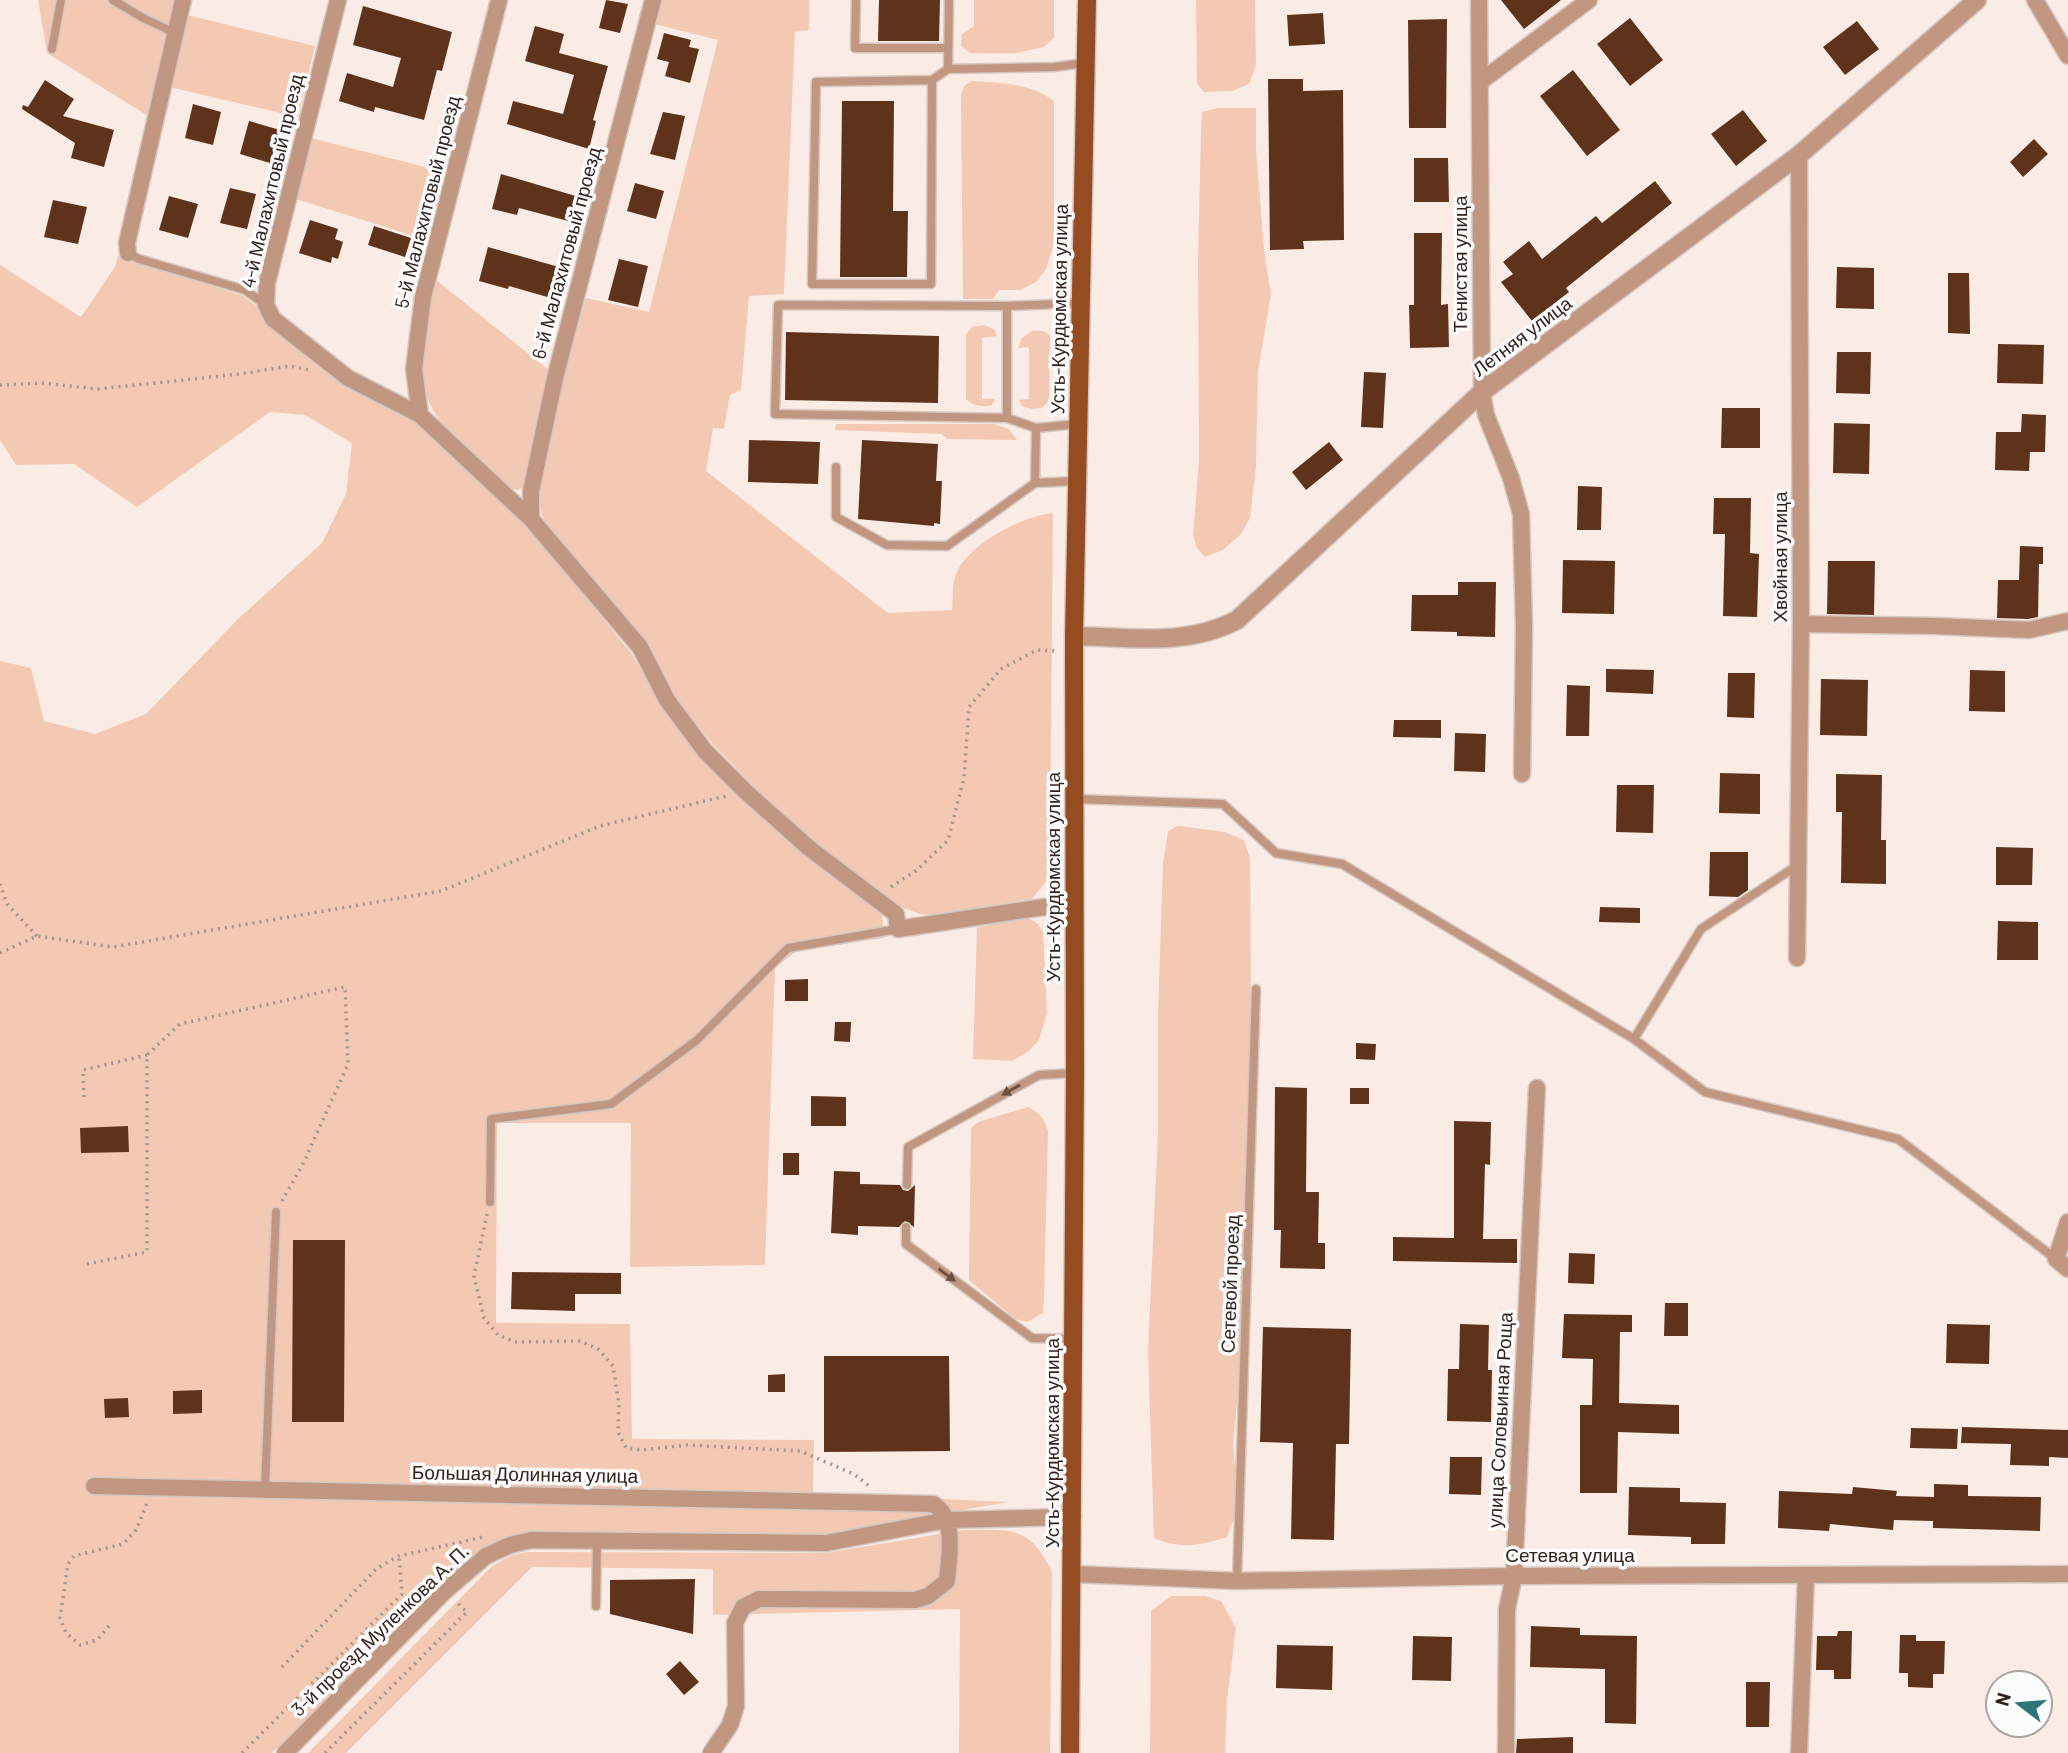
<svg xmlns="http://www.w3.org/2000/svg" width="2068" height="1753" font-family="Barlow,sans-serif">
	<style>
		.green { fill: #f4c9b3 }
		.building { fill: #5f331b }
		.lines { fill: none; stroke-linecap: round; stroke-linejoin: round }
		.service-casing { stroke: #d6c7c0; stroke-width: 11 }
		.minor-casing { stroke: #d6c7c0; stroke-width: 19 }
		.tertiary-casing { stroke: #d6c7c0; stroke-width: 21 }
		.primary-casing { stroke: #d6c7c0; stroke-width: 21 }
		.path { stroke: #a4958e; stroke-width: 3.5; stroke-dasharray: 2 5; stroke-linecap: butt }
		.service { stroke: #c29781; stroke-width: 8 }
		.minor { stroke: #c29781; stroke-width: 16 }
		.tertiary { stroke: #c29781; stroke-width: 18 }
		.primary { stroke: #954c20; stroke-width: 18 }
		.oneway { fill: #6b5144 }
		.labels { text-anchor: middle; stroke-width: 7; stroke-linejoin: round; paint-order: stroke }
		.street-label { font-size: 19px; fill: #31231c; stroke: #fcfcfc }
	</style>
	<rect width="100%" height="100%" fill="#faebe4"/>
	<!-- green -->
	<path class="green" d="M38,0H176L148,116L47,53Z
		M661,0H809V30L795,32L784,294L749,296L741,390L730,395L724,429L713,428L706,471L888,613L952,610C953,600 952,587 955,577C964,546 1022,516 1053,513L1050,858L1046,882L1032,899L932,915L920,914L896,905L817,843L761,794L712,743L675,697L647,642L554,538L542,515L539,491L562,384L586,298L649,312L718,40L654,24Z
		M974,0H1054V38L1044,47L1017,53H970L961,46L962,34L974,26Z
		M1196,0H1255L1256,66L1249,84L1232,91L1204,92L1197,84Z
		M187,15L315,46L298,117L169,87Z
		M971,81C1001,83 1030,83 1054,101V244L1046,269L1036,282L1020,290H999L993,299H963L961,95L964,86Z
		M1218,108H1256V148L1264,250L1271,294L1258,372L1256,466L1250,518L1241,534L1223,550L1205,557L1197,548L1193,535L1199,460L1198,262L1201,132L1202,112Z
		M311,138L445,172L430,241L296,199Z
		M118,256L243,296L261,309L271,327L322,370L415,422L524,524L544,546L631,653L662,704L696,753L739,798L804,855L870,902L882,913L884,938L796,951L775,968L765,1265L630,1267L631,1123H497L496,1323L630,1324L632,1439L814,1440L813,1493L1008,1502L822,1535L528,1534L484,1550L439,1585L272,1753H0V661L31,668L44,721L95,734L146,714L239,618L322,543L346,494L352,443L305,415L270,412L137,507L74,464L16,465L0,440V265L81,317L115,267Z
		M436,280L550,371L523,487L518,490L509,488C483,463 439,431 427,397C417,369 429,309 436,280Z
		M983,325L994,329L997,336L982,338V399H995L992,405C981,407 974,406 966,399V334L972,327Z
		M1032,331H1044L1050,336L1049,401L1042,408L1032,409L1022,406L1019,400L1029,399V347L1018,348L1022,338Z
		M836,424H994L1009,429L1017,440L947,439L942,434L835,430Z
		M1178,826L1225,832L1244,840L1250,858L1251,970L1248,1210L1240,1372L1233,1444L1237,1493L1235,1515L1227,1537C1199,1546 1181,1549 1154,1538L1148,1351L1158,1132V1014L1163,864L1168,831Z
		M1027,918L1037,923L1043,932L1047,1013L1039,1040L1029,1051L1012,1061L973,1059L977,927Z
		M1028,1107C1039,1112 1045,1119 1048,1131L1044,1301L1043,1313L1027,1322L1015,1319L969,1280L971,1128L978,1122Z
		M964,1530C1011,1530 1029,1525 1052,1571L1050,1753H959L960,1609L713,1615V1569L532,1567L346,1753H308L492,1566L512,1555L528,1552L826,1553Z
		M1171,1596H1205L1221,1601L1236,1628L1227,1700L1225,1753H1150L1151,1611Z"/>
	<!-- building -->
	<path class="building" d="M606,0L628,4L620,33L599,28Z
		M879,0H940L939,41H878Z
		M1501,0H1561L1524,29Z
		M363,6L452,32L442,71L437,70L424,120L375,107L374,112L339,101L347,73L393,87L401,58L353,45Z
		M1323,13L1325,44L1289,46L1287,15Z
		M1630,18L1663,60L1630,86L1597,44Z
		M1447,19L1446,128H1409L1408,20Z
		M1857,21L1879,49L1845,75L1823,47Z
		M535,26L564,34L559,53L608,66L593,120L596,121L589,149L507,124L513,101L563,114L574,75L525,61Z
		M664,33L691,40L689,47L699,49L690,83L665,76L669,62L657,59Z
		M1573,70L1620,130L1587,156L1540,96Z
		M1268,79H1303V91L1343,90L1344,240L1303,241L1304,249L1270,250Z
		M45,80L74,99L63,116L114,130L104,167L71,158L75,143L22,109L23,105L28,107Z
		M842,101H894L893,211H908L907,277H840Z
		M193,104L221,112L213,145L185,138Z
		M1743,110L1767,141L1736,166L1711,134Z
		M663,112L685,116L675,160L650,154Z
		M249,121L280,130L270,163L240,154Z
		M2034,139L2048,154L2023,177L2010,162Z
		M1414,158H1448L1449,202H1414Z
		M501,174L579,197L572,222L519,208L517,215L492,209Z
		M1655,181L1672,203L1566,288L1569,292L1532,321L1501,282L1513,274L1503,262L1529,241L1542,259L1596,216L1602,223Z
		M635,183L664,191L656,219L627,211Z
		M230,188L256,194L247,229L220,223Z
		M169,196L198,204L188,238L159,230Z
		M53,200L87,207L78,244L44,237Z
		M310,220L338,229L335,239L343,242L338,259L332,257L331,263L299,253Z
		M374,226L411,238L405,257L368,245Z
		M1414,233H1442L1441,305L1448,304L1449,347L1410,348L1409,305H1414Z
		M488,247L559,267L551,298L509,286L508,289L479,281Z
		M619,259L648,266L638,307L608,300Z
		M1837,267L1874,268V309L1836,308Z
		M1948,273H1969L1970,334L1948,333Z
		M786,332L939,336L938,403L785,400Z
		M1998,344L2044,345L2043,384L1997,383Z
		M1837,352H1871L1870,394L1836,393Z
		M1364,372L1386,373L1383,428L1361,427Z
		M1722,408H1760V448H1721Z
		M2022,414L2046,415L2045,452H2030L2029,471L1995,470L1996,432H2021Z
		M1834,423L1870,424L1869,474L1833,473Z
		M749,440L820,442L818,484L748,482Z
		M862,440L938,444L936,481H942L940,524L934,523V526L858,519Z
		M1329,442L1343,460L1306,490L1292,472Z
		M1578,486L1602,487L1601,530H1577Z
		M1714,498H1751L1750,553L1759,554L1757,617L1723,616L1725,534H1713Z
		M2020,546L2043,547V564H2039L2038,617L2028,619L1997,618L1998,580H2019Z
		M1563,560L1615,561L1614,614L1562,613Z
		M1828,561H1875L1874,615L1827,614Z
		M1458,582H1496L1495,637L1457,636V632L1411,631L1412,595H1458Z
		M1606,669L1654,670L1653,694L1606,692Z
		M1970,670L2005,671V712L1969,711Z
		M1728,673H1755L1754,718L1727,717Z
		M1821,679L1868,680L1867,736L1820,735Z
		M1567,685L1590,686L1589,736H1566Z
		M1394,720H1441V738L1393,737Z
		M1455,733L1486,734L1485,772L1454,771Z
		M1720,773L1760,774V814L1719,813Z
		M1836,774L1882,775L1881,840H1886V884L1841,883L1842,812H1836Z
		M1617,785H1654L1653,833L1616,832Z
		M1996,847L2033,848L2032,885H1996Z
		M1710,852H1748V890L1738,897L1709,896Z
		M1600,907L1640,908V923L1599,922Z
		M1998,921L2038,922V960H1997Z
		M808,979V1001H785V980Z
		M835,1022H851L850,1042L834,1041Z
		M1356,1043L1376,1044L1375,1060L1356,1059Z
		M1275,1087L1307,1088L1306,1192H1319L1318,1243H1325V1269L1280,1268L1281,1230H1274Z
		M1350,1088H1369V1104H1350Z
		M811,1096L846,1097V1126H811Z
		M1454,1121L1491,1122L1490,1165L1485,1164L1483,1239H1517V1263L1393,1261V1237L1454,1238Z
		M128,1126L129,1152L81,1153L80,1128Z
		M783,1153H799V1175H783Z
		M834,1171L860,1172V1184L900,1185L903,1190L908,1191L915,1185L914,1227L905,1221L899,1227L858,1226V1235L831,1233Z
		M293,1240H345L344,1422H292Z
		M1569,1253L1595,1254L1594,1284L1568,1283Z
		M512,1272L621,1273V1294H575V1311L511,1309Z
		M1665,1303H1688V1336H1664Z
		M1564,1314L1632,1315V1332H1620L1619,1403L1679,1405V1434L1618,1432L1617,1493H1580V1405H1592L1593,1359L1562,1358Z
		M1460,1324L1489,1325L1488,1370H1492L1491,1422L1447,1421L1448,1369H1459Z
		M1947,1324L1990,1325L1989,1364L1946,1363Z
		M1263,1327L1351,1329L1349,1444H1336L1334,1540L1291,1539L1293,1443L1260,1442Z
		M824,1356H949L950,1451L824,1452Z
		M785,1374V1392H768V1375Z
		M202,1390V1413L173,1414V1391Z
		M128,1398L129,1417L105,1418L104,1399Z
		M1962,1427L2068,1430V1458L2049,1457V1466L2010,1465L2011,1444L1961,1443Z
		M1911,1428L1958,1429L1957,1449L1910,1448Z
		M1450,1457H1482L1481,1495L1449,1494Z
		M1934,1484L1968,1485V1496L2041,1497L2040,1531L1933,1528V1521L1894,1520L1893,1530L1830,1524L1829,1531L1778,1528L1779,1491L1852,1494L1853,1487L1897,1491L1896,1496L1934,1497Z
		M1629,1487L1680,1488V1502L1726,1503L1725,1544H1691V1537L1628,1535Z
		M695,1579L693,1634L610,1614V1580Z
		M1531,1626L1580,1628V1635L1637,1636L1636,1724L1605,1723V1669L1530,1667Z
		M1838,1631H1852L1851,1679H1834V1670H1816L1817,1636H1837Z
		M1900,1635H1916V1641H1945L1944,1674H1933V1688L1908,1687V1673H1899Z
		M1413,1636L1452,1637L1451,1681L1412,1680Z
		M1277,1645L1333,1646L1332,1690L1276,1688Z
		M680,1661L699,1682L684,1695L666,1674Z
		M1746,1682H1770L1769,1727H1746Z
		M1573,1737V1753H1516L1517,1739Z"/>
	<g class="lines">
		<defs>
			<path id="service" d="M113,0L143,18L175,33
				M856,0L855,48H948
				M52,49L61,0
				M948,69L949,0
				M932,80L931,284H812L816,82L932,80L948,69L1054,67L1085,63
				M128,253L139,259L245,290L266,305
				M1007,306V418
				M1077,424L1036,428L1007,418L775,414L778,305L1007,306L1080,303
				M836,467V517L887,545L947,546L1035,483L1036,428
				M1035,483L1076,481
				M1075,799L1223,804L1276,853L1342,864L1634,1039L1705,1092L1898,1139L2056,1259
				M1634,1039L1701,929L1798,865
				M907,1185L908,1147L1039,1075L1075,1073
				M490,1202L491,1119L611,1104L697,1040L788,948L898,929
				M906,1227V1244L1032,1338L1073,1339
				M265,1489L276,1212
				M1237,1581L1256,989
				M596,1606L597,1541"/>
			<path id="minor" d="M338,0L267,283L266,305L273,319L348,378L420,415L531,519L640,647L667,700L705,751L745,791L809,848L896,914L898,929L1044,907L1075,908
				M1479,0L1482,392L1486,415L1511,478L1521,514L1524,628L1522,774
				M2035,0L2068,56
				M1480,82L1589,0
				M128,253L127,243L183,0
				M420,415L414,369L423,297L499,0
				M531,519V491L555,378L653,0
				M1801,624L1934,626L2029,630L2068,621
				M1797,958L1801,624L1799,155
				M2068,1222L2056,1259L2068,1269
				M94,1486L933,1504C957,1518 949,1557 947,1581L928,1596L915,1600L759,1599L743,1607L735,1623L736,1706L730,1725L711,1753
				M1073,1574L1237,1581L1514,1576L2068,1574
				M285,1753L445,1591L486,1556L510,1545L531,1540L826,1543L947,1520L1073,1517
				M1506,1753L1507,1609L1514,1576L1537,1088
				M1799,1753L1806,1575"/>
			<path id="tertiary" d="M1074,636C1129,637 1186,647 1237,620L1482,392L1799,155L1977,0"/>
			<path id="primary" d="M1070,1753L1075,1073L1074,636L1087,0"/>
		</defs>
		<!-- service casing -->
		<use href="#service" class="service-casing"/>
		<!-- minor casing -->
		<use href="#minor" class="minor-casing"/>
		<!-- tertiary casing -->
		<use href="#tertiary" class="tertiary-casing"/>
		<!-- primary casing -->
		<use href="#primary" class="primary-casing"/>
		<!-- path -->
		<path class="path" d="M0,385L43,383L98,389L240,374L290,366L309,370
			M0,884L7,904L37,936
			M891,887L917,870L948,840L964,778L969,707L1001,669L1037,650L1058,651
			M0,953L37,936L113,947L441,891L600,826L726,796
			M84,1097L83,1070L147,1055
			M487,1214L474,1276L484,1318L498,1335L515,1342L580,1341L598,1349L613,1366L619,1404L618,1432L626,1448L641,1450L687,1445L800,1451L854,1474L869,1486
			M87,1264L147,1252V1055L180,1024L345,987L348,1064L304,1162L282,1201
			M109,1626L97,1640L80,1645L66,1633L60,1618L68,1564L74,1556L123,1544L136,1530L147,1503
			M282,1667L376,1569L399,1556L483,1537
			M242,1753L402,1594L399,1556
			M325,1753L467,1612L456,1602"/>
		<!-- service -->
		<use href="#service" class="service"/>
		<!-- minor -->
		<use href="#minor" class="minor"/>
		<!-- tertiary -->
		<use href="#tertiary" class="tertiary"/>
		<!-- primary -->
		<use href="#primary" class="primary"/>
	</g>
	<!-- one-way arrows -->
	<defs><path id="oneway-solid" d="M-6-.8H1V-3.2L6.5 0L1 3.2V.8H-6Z" transform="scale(1.75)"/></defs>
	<g class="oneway">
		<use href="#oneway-solid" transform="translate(1011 1090) rotate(151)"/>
		<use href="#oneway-solid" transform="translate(947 1275) rotate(37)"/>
	</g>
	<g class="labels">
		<!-- street labels -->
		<g class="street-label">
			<text transform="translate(272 181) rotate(-77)" y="7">4-й Малахитовый проезд</text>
			<text transform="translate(427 202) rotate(-76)" y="7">5-й Малахитовый проезд</text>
			<text transform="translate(566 253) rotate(-75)" y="7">6-й Малахитовый проезд</text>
			<text transform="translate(1460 264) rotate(-90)" y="7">Тенистая улица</text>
			<text transform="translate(1059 309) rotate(-89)" y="7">Усть-Курдюмская улица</text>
			<text transform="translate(1522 336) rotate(-37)" y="7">Летняя улица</text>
			<text transform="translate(1780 557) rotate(-90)" y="7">Хвойная улица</text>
			<text transform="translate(1053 877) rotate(-90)" y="7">Усть-Курдюмская улица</text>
			<text transform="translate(1230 1284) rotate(-88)" y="7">Сетевой проезд</text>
			<text transform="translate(1500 1420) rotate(-87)" y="7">улица Соловьиная Роща</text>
			<text transform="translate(1052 1443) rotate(-90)" y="7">Усть-Курдюмская улица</text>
			<text transform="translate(525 1474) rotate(1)" y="7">Большая Долинная улица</text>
			<text x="1570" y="1562">Сетевая улица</text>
			<text transform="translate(380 1630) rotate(-44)" y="7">3-й проезд Муленкова А. П.</text>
		</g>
	</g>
	<!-- north arrow -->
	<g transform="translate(2019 1704) rotate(286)"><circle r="33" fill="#fcfcfc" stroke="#aba5a2" stroke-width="2"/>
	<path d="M0-5L12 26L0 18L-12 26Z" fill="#2c7678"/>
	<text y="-10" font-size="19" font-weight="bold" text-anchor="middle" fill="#31231c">N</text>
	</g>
</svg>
